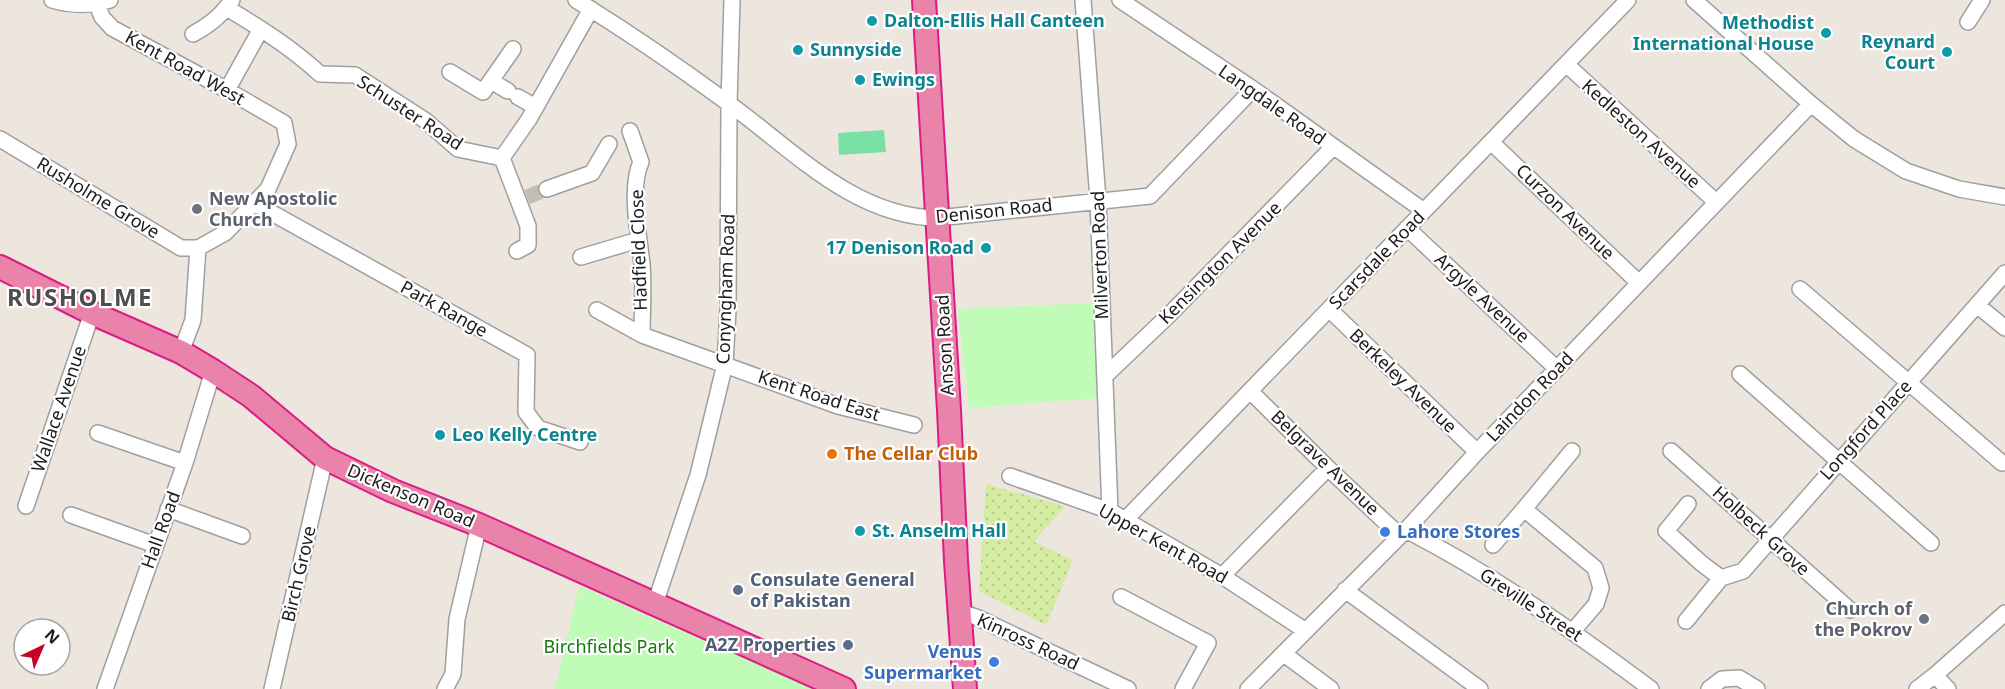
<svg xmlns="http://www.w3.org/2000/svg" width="2005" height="689" font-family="'Noto Sans',sans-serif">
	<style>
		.grass { fill: url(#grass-dots) }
		.park { fill: #c0fbb8 }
		.pitch { fill: #79e1a4 }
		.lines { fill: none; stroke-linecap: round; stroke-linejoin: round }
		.minor-tunnel { stroke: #c3bdb8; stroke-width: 15; stroke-dasharray: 15 8; stroke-linecap: butt }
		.minor-casing { stroke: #9f9f9f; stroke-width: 18 }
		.highway-casing { stroke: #db1c84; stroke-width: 26 }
		.minor { stroke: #fff; stroke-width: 15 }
		.highway { stroke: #e983aa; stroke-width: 22 }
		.culture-dot { fill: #0f9aa8; stroke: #fff; stroke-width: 2 }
		.worship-dot { fill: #6b7280; stroke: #fff; stroke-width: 2 }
		.food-dot { fill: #e8710a; stroke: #fff; stroke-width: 2 }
		.shop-dot { fill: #3f7fe0; stroke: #fff; stroke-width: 2 }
		.service-dot { fill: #5c6f8a; stroke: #fff; stroke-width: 2 }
		.labels { text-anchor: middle; stroke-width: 4.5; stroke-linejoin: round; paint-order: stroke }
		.culture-label { font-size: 18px; font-weight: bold; fill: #0d838f; stroke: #fff; text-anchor: start }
		.street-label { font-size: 18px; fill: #1b1b1b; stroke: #fff }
		.worship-label { font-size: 18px; font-weight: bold; fill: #5b616d; stroke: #fff; text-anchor: start }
		.food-label { font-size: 18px; font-weight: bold; fill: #c56008; stroke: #fff; text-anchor: start }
		.shop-label { font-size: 18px; font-weight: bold; fill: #366cbe; stroke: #fff; text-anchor: start }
		.service-label { font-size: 18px; font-weight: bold; fill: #4e5e75; stroke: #fff; text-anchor: start }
		.park-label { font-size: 18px; fill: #147b07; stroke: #fff }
		.district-label { font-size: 24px; font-weight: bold; letter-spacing: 1.5px; fill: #4e4e4e; stroke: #fff }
	</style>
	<defs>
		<pattern id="grass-dots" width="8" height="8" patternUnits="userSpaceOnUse" patternTransform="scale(1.5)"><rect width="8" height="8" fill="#d4eba2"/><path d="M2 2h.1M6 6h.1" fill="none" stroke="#b5c98b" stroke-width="1.8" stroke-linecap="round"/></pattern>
	</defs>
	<rect width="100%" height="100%" fill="#ede6df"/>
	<!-- grass -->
	<path class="grass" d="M986,484L1065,506L1034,542L1073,560L1046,625L979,591Z"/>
	<!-- park -->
	<path class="park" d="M1093,303L1098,398L969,408L958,309Z
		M579,586L815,689H555Z"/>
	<!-- pitch -->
	<path class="pitch" d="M884,130L886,152L839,155L838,133Z"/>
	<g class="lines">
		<!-- minor-tunnel -->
		<path class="minor-tunnel" d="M527,197L547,189"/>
		<defs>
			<path id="minor" d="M52,0C72,6 89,6 110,0
				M576,0C628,32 679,67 728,103C792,149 854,217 937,218L1150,196L1253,89
				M1083,0L1098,200L1110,511
				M1120,0L1253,89L1424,211
				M1694,0L1811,104L1854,139L1906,171L1959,189L2005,197
				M97,4L102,17L112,28L227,90L284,123L288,144L268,189L225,233L198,248
				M227,8C260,28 292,48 320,74L355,75L426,121L458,149L502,158
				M1968,22L1982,0
				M193,34C208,26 223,14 232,0
				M1566,64L1716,202
				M450,72L483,92L513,49
				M491,81L508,91
				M227,90L261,29
				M518,97L536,107
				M630,131L641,162C629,188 639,236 642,264C644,287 642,312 642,335
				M0,139L181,248H198
				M1491,142L1639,283
				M502,158L529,119L591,9
				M502,158L528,226V245L517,251
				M547,189L592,173L609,144
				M256,204L527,355L526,412L538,428L580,442
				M1407,228L1557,369
				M581,257L638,240
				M1800,289L2002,463
				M1977,305L2005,328
				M1329,309L1477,452
				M597,310L642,335L838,406L914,425
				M181,352L193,320L198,248
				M1740,374L1931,543
				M1105,376L1169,315L1333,147
				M1250,391L1328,468L1400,536
				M98,433L185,463
				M1572,451L1524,509L1595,568L1601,588L1596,604L1573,631
				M1671,451L1850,610
				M1010,476L1110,511L1222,576L1306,631
				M1688,504L1666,531L1701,563L1721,578
				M26,506L92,313
				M168,509L242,536
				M71,515L155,545
				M1125,520L1628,0
				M1406,530C1493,575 1572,630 1651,689
				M1493,545L1524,509
				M1222,576L1328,468
				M1345,590L1480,689
				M1121,597L1208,643L1183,689
				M655,604L698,475L725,364L728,310L729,103L732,0
				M961,612L976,617L1128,689
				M1686,621L1721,578L1743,571L2005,273
				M1284,654L1331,689
				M1935,675L1948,689
				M105,689L185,463L213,371
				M272,689L325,458
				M445,689L453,674L457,619L479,525
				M1248,689L1406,530L1477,452L1811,104
				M1709,689L1722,679L1739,678L1757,689
				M1917,689L1935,675L2005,613"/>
			<path id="highway" d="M924,0L949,410L956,561L965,689
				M0,267L92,313L181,352L213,371L251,396L325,458L393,491L479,525L844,689"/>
		</defs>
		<!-- minor casing -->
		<use href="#minor" class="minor-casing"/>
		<!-- highway casing -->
		<use href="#highway" class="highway-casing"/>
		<!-- minor -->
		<use href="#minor" class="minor"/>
		<!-- highway -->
		<use href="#highway" class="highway"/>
	</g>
	<!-- markers -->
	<g class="culture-dot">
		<circle cx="872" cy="21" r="6"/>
		<circle cx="1826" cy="33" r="6"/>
		<circle cx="798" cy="50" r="6"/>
		<circle cx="1947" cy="52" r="6"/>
		<circle cx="860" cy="80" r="6"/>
		<circle cx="986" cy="248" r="6"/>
		<circle cx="440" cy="435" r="6"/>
		<circle cx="860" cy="531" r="6"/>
	</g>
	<g class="worship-dot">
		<circle cx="197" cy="209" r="6"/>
		<circle cx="1924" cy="619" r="6"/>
	</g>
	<circle class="food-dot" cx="832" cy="454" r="6"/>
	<g class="shop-dot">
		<circle cx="1385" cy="532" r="6"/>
		<circle cx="994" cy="662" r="6"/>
	</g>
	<g class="service-dot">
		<circle cx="738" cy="590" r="6"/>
		<circle cx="848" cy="645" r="6"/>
	</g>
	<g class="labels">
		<!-- culture labels -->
		<g class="culture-label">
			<text x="884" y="27">Dalton-Ellis Hall Canteen</text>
			<text x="1814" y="29" text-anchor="end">Methodist<tspan x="1814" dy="21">International House</tspan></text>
			<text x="1935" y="48" text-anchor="end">Reynard<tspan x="1935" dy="21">Court</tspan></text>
			<text x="810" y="56">Sunnyside</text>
			<text x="872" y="86">Ewings</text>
			<text x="974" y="254" text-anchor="end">17 Denison Road</text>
			<text x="452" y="441">Leo Kelly Centre</text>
			<text x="872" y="537">St. Anselm Hall</text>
		</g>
		<!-- street labels -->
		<g class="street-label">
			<text transform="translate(185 68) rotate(29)" y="6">Kent Road West</text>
			<text transform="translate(1272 105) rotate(35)" y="6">Langdale Road</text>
			<text transform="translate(410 113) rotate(33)" y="6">Schuster Road</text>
			<text transform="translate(1641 134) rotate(42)" y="6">Kedleston Avenue</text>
			<text transform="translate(98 198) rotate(31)" y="6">Rusholme Grove</text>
			<text transform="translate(994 211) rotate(-6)" y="6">Denison Road</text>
			<text transform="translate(1565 212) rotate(44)" y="6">Curzon Avenue</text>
			<text transform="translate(639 250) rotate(-92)" y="6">Hadfield Close</text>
			<text transform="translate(1100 255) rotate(-92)" y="6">Milverton Road</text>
			<text transform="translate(1377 260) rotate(-46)" y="6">Scarsdale Road</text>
			<text transform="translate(1220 263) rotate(-45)" y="6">Kensington Avenue</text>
			<text transform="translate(726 289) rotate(-88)" y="6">Conyngham Road</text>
			<text transform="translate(1482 298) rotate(43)" y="6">Argyle Avenue</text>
			<text transform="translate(444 309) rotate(29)" y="6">Park Range</text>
			<text transform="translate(945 345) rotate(-93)" y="6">Anson Road</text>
			<text transform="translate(1403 381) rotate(44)" y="6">Berkeley Avenue</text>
			<text transform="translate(819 396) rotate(18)" y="6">Kent Road East</text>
			<text transform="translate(1530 397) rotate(-46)" y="6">Laindon Road</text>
			<text transform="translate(59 409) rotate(-71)" y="6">Wallace Avenue</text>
			<text transform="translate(1866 430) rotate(-48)" y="6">Longford Place</text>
			<text transform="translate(1325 463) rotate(44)" y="6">Belgrave Avenue</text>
			<text transform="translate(411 496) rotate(23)" y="6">Dickenson Road</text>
			<text transform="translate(161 530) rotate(-70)" y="6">Hall Road</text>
			<text transform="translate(1761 531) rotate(42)" y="6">Holbeck Grove</text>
			<text transform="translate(1163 544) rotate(29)" y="6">Upper Kent Road</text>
			<text transform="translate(299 574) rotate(-77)" y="6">Birch Grove</text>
			<text transform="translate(1531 605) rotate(33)" y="6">Greville Street</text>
			<text transform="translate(1028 642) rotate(25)" y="6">Kinross Road</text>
		</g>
		<!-- worship labels -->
		<g class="worship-label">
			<text x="209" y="205">New Apostolic<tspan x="209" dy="21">Church</tspan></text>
			<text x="1912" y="615" text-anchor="end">Church of<tspan x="1912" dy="21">the Pokrov</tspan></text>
		</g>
		<!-- food labels -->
		<g class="food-label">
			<text x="844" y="460">The Cellar Club</text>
		</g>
		<!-- shop labels -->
		<g class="shop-label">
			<text x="1397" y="538">Lahore Stores</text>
			<text x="982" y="658" text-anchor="end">Venus<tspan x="982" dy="21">Supermarket</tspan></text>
		</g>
		<!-- service labels -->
		<g class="service-label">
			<text x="750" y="586">Consulate General<tspan x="750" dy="21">of Pakistan</tspan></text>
			<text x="836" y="651" text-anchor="end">A2Z Properties</text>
		</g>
		<!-- park labels -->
		<g class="park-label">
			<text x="609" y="653">Birchfields Park</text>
		</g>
		<!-- district labels -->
		<g class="district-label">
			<text x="80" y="306">RUSHOLME</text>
		</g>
	</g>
	<!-- north arrow -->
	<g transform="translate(42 647) rotate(44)"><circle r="28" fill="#ffffff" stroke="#a4a4a4" stroke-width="1.5"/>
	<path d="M0-4.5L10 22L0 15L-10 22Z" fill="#c60027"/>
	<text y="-9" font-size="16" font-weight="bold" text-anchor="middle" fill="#1b1b1b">N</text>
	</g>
</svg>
